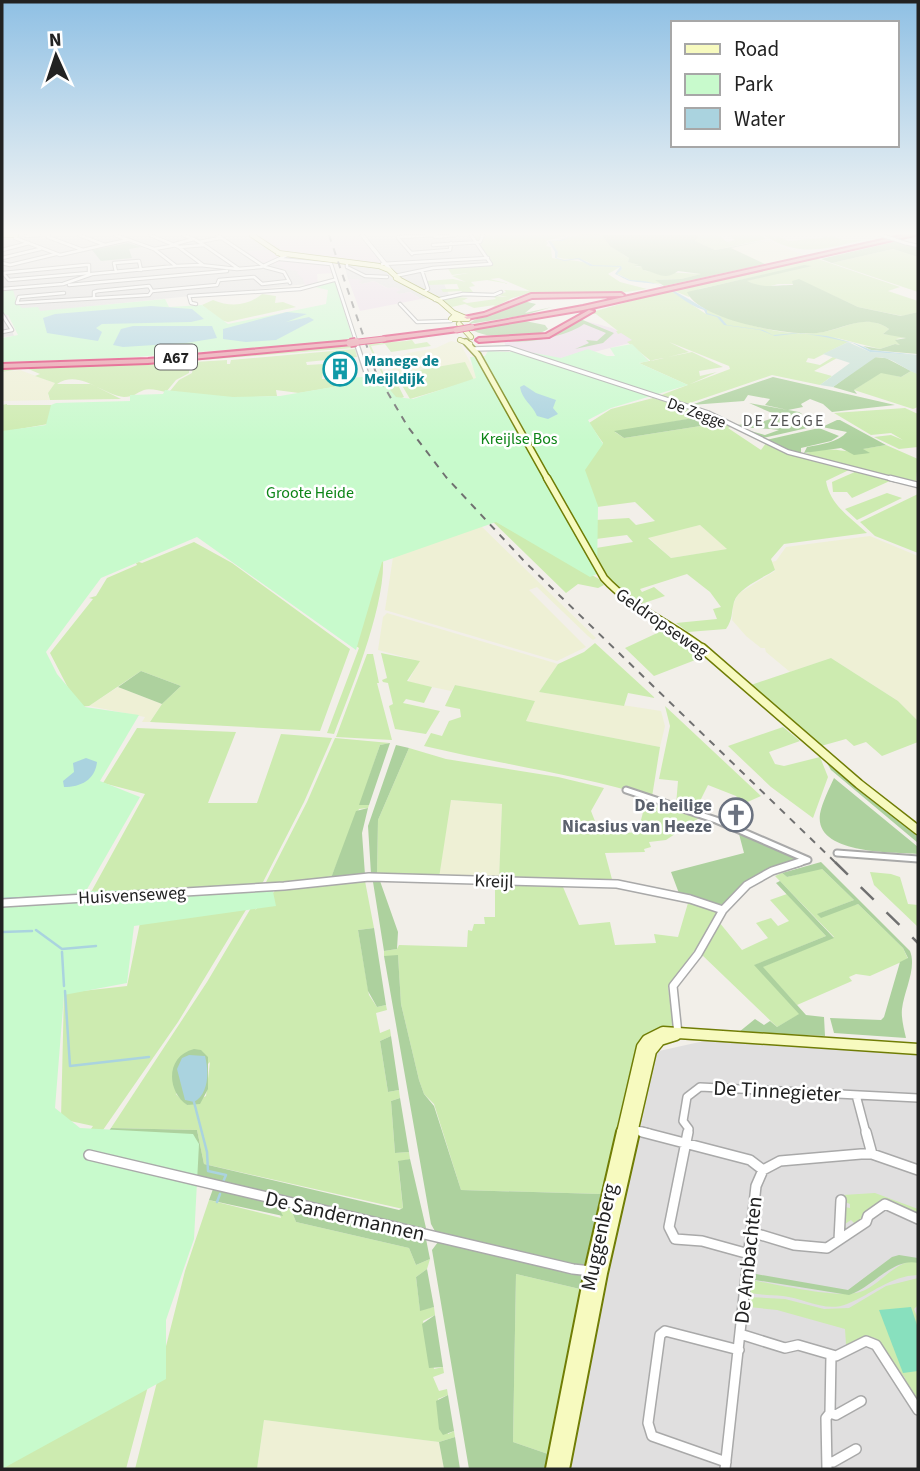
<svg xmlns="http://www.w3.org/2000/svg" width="920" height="1471" font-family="'Source Sans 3',sans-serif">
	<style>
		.residential { fill: #e0dfdf }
		.industrial { fill: #ebdbe8 }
		.farmland { fill: #eef0d5 }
		.grass { fill: #cdebb0; fill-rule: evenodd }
		.forest { fill: #add19e }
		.wetland { fill: #c6e0d4 }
		.cemetery { fill: #aacbaf }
		.park { fill: #c8facc }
		.pitch { fill: #88e0be }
		.water { fill: #aad3df }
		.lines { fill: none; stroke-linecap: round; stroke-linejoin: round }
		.stream { stroke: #aad3df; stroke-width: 2.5 }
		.minor-far5-casing { stroke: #a9a9a9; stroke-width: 4.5 }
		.minor-far4-casing { stroke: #a9a9a9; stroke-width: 6 }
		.minor-far3-casing { stroke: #a9a9a9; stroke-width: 7 }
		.minor-far2-casing { stroke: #a9a9a9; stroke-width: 9 }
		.minor-far1-casing { stroke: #a9a9a9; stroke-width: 10 }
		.minor-casing { stroke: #a9a9a9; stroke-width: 12 }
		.tertiary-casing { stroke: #a9a9a9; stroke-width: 5 }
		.secondary-far5-casing { stroke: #707d05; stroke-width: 6 }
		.secondary-far4-casing { stroke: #707d05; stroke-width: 8 }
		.secondary-far3-casing { stroke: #707d05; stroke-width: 9 }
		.secondary-far2-casing { stroke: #707d05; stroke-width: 11 }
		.secondary-far1-casing { stroke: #707d05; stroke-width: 13 }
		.secondary-casing { stroke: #707d05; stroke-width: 16 }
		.motorway-casing { stroke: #dc2a67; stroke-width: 4 }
		.minor-far5 { stroke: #fff; stroke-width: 2.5 }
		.minor-far4 { stroke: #fff; stroke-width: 3.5 }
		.minor-far3 { stroke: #fff; stroke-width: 4.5 }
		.minor-far2 { stroke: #fff; stroke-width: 5 }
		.minor-far1 { stroke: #fff; stroke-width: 7 }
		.minor { stroke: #fff; stroke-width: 9 }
		.tertiary { stroke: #fff; stroke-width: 3.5 }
		.secondary-far5 { stroke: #f7fabf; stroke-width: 4.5 }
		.secondary-far4 { stroke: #f7fabf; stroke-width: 5 }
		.secondary-far3 { stroke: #f7fabf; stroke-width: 6 }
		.secondary-far2 { stroke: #f7fabf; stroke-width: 8 }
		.secondary-far1 { stroke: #f7fabf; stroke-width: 10 }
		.secondary { stroke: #f7fabf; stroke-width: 12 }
		.motorway { fill: #e892a2; fill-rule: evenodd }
		.rail-far1 { stroke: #707070; stroke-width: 2; stroke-dasharray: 7 7; stroke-linecap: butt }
		.rail { stroke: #707070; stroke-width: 2.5; stroke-dasharray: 18 18; stroke-linecap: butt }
		.minor-bridge-casing { stroke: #a9a9a9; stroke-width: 4.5; stroke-linecap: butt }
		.motorway-bridge-far1-casing { stroke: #dc2a67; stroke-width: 7; stroke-linecap: butt }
		.motorway-bridge-casing { stroke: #dc2a67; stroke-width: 10; stroke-linecap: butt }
		.minor-bridge { stroke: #fff; stroke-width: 2.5 }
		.motorway-bridge-far1 { stroke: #e892a2; stroke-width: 5 }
		.motorway-bridge { stroke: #e892a2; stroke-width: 7 }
		.labels { text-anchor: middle; stroke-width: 5; stroke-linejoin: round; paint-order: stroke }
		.shield { fill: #fff; stroke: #646464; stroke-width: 2 }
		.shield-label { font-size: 16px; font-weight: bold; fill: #222 }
		.far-culture-label { font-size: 16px; font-weight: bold; fill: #0d838f; stroke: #fff; text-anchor: start }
		.far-street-label { font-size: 16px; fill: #222; stroke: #fff }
		.far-neighbourhood-label { font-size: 16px; letter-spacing: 2px; fill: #555; stroke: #fff }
		.far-park-label { font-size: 16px; fill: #0c8416; stroke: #fff }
		.street-label { font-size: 18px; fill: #222; stroke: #fff }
		.worship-label { font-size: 18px; font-weight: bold; fill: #5b616d; stroke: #fff; text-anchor: end }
		.near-street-label { font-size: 21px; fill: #222; stroke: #fff }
	</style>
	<rect width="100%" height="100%" fill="#f2efe9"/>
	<!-- residential -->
	<path class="residential" d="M2,235H255L275,249L244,252L266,268L273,264L285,265L282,271L290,268L300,271L306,284L7,315L14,336L2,337Z
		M337,235H496V244L480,245L493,265L419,269L426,284H444L449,295L421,299L410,292L399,294L374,281L362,284L357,282L358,279H348Z
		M713,1039L918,1043V1469H557L647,1061L659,1051Z"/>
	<!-- industrial -->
	<path class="industrial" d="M255,235H360L368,240L388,263L328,261L333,273L317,274L318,284L305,286L303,279L297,273L299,271L274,268L285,266L273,264L266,268L242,252L274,249Z
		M348,279H358L363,281L358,282L362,284L374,281L387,288L395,287L401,290L396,292L399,294L410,292L421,299L360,311Z
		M578,319L612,328L638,341L562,360L506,347L504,341L536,339L559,333Z"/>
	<!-- farmland -->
	<path class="farmland" d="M768,240L777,245L804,255L765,264L730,248Z
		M451,341L460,343L478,377L474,380L397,374L387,364L408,353L436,348Z
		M20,370L55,383L48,395L50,400L2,401V372Z
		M475,520L596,638L593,640L588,636L537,587L529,590L586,647L557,661L385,610L393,557Z
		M700,525L728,549L671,558L648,537Z
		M870,536L918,556V721L898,701L831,658L790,672L766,652L765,648H761L746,636L732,620L733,605L738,594L775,571L771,562L776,561L786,547Z
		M387,613L558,664L539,692L661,711L665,726L660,747L526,721L535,701L455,685L451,691L408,682L419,661L378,650L383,617Z
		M118,687L162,704L150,722H142L145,717L89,706Z
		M450,800L502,804L499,879L439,878Z
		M264,1420L439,1442L444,1469H257Z"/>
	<!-- grass -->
	<path class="grass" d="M472,235H481V242L484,235H493V242L495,235H568L546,241L548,243L546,246L551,247L552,258C567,261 581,259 593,266C584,255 569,262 557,257L558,252L551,241C566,241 586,228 602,235C611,239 618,253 629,258L628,262L640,265L635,267L641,266L645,271L702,274L681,279L656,280L661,284L630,280L616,273L622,269L620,267L608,274L620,282L647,289L612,294L531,293L512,298L488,311L495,305L474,308L465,304L452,307L436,297L451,295L452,296H470L457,297L468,298L462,301L467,303L496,299L493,296L507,297L498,295L506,292L504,290L530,291L499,278L490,279L510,284L487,280L471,282L475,286L469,287L473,292L464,293L461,291L443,292L441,289H459L457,284L428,285L426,281L453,279L466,282L452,276L468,273L452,275L447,267L492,264Z
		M699,235H718L727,242L735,240L728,235H760L766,239L715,250L694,241Z
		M764,235H772L775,239L776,235L788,241L823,238L826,235H828L827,239L831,235L842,240H864C825,248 801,259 764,235Z
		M893,249L918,257V292L832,263Z
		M815,258L900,287L888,291L918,301V312L902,316L858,307L808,284H778L764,288L746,281L809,265L699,289L689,297L672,290Z
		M670,290L706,314L704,308C739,323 778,336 816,333C844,331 864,311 889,329L883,334L907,337L896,339L901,343L900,345L895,344L880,349L833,337L848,342L814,359L808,358L806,362L820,365L833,357L837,358L814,371L832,376L820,385L772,375L684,405L656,397L730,369L729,366L669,342L689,352L651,361L627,342L632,340L621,333L618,334L616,331H618L596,314H585Z
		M262,294L276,296L275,303L283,302L296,307L228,322L220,320L202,305L213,300C232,308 249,305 262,294Z
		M412,340L415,344L427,342L431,346L391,352L385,344L371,346L389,385H398L404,397L395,401L367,342C382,341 395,343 412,340Z
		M355,344L356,347L353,348L190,361L189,373L176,380L166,392C160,391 150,388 144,390C136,393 134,397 124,397C102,395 80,369 57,384H91L121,399L50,400L48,393L55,383L35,376L40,374L26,368L2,372V368L170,361Z
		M355,349L357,357L306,362L307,365L324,364L322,379L350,378L352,384L299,393L276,390L277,396L229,398L170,391L179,380L192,373L194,362L227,360V364H230L231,360Z
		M692,352L723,367L699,371L700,376L717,372L688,385L639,363Z
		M465,362L474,380L410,399L397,377V374Z
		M911,371L918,374V407L913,409L854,390L881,372L901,377Z
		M653,398L712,415L615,432L624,438L726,422L733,426L728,428L761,450L766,443L783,452L851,469L826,481C830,505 850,517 867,533L784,544L771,559L775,570C763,578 738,588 734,602C731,613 733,619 726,629L688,632L676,623L717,619L713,609L721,607L710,592L687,574L640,589L642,592L654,587L665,596L641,604C622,593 596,571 596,548L633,542L627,535L596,539L595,520L629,518L636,525L655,521L635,502L597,507L582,472L603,443L589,423L611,409ZM700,525L727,549L671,558L648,538Z
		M7,404V405H118L48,424L2,432V405Z
		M905,408L918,414V447L899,449L874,437L891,435L903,440L891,433L871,435L834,413Z
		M886,445L918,459L916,483L804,455C824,443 847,454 868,453L862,449Z
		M857,471L892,480L852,498L847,492H833L832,482Z
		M887,493L902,498L857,520L845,509Z
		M918,494V553L875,536L860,522Z
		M488,517L599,579L604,585L598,588L578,584L566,593Z
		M194,542L232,563L350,649L320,731L150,722L162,704L181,686L141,671L89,706L78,707L50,653L93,599L89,598L96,596L107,578L137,565L136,563L139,562L142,563Z
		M381,545C393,590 351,689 334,734L327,733L359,648L356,646Z
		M668,628L703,657L654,676L625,648Z
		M595,643L655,698L628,693L624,706L539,692L558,664L584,652Z
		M381,653L420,661L407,681L432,687L424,703L406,699L403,703L440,711L426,734L395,729L389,706L393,704L388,683L383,682L382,680L387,678Z
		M367,654H373L379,683H377L392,740L336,737Z
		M831,658L898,701L918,721V742L882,756L866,742L854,746L846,739L821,746L748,686Z
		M455,685L535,701L526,721L660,747L652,797C577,775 501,764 424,746L431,733L442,736L449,721L461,717L460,709L445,706Z
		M665,706L761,796L743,804L736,796L708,785L695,811L676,805L678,781L659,779L670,726Z
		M783,727L800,741L769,752L775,764L784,766L820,757L828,777L813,818L771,787L728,746Z
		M137,728L236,732L208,803H257L281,734L332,738L304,802L262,884L90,894L145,794L103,783Z
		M335,738L390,743L380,745L360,805H369L368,808L359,809L331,878L265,884L307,802Z
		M409,748L446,759L558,777L604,788L591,811L600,834L645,832L641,820L646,801L699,818L666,840L649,842L651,847L644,849L645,852L605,853L613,883L499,879L502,804L451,800L439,878L377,875L378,820Z
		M821,868L854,900L818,914L858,904L903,948L908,959L870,976L856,974L849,977L852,981L797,1005L762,967L834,937L775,876L782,873L787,877Z
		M870,872L891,874L900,877L908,904L918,905V927L874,885Z
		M365,881L374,928L358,930L369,995L377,1007L386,1005L387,1010L376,1013L380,1033L390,1029L391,1036L380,1041L388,1092L399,1090L400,1098L391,1101L395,1153L409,1152L410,1159L398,1162L403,1209L204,1164L197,1130L111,1128L207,982L261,891L268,888L255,910L278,888ZM210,1062L206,1096L187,1105L176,1094Z
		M495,885L563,887L579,925L610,922L615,945L656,943L654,934L678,937L688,903L718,911L700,943L668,987L674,1029L640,1041L636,1047L601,1194L461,1190L434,1104L424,1094L419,1080L401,1004L398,956H384V951L397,949L399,945L467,947L468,930L472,931L474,924H485L484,917H495Z
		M249,889L258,890L178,1022L87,1153L76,1151L93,1126L61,1119L64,993L127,986L141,918Z
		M787,894L826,936L755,965L800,1014L777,1027L701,954L719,922L742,950L768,938L756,923L771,918L778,926L789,921L770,900Z
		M875,1193L918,1209V1215L895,1204L855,1224L851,1220L845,1224L847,1232L842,1230L845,1207L850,1208V1204L845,1202L843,1195Z
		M209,1200L281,1218L277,1204L290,1207L296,1222L409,1248L416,1265L430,1259L427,1269L416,1277L420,1310L434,1307L435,1315L423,1321L434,1369L443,1367L444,1373L433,1377L439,1391L447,1389L448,1395L438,1399L448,1434L454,1431L455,1437L439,1442L264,1420L257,1469H135L185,1271Z
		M912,1261L918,1263V1275C890,1276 872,1294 847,1304C826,1313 803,1298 783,1296C771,1295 761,1295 750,1293V1280C776,1284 836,1299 860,1292C879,1286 891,1265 912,1261Z
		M516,1274L580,1289L548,1454L513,1442Z
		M918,1278V1305L914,1309L918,1319V1405L905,1386V1378L875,1338L866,1336L846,1345L845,1329L777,1310L749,1307V1297L785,1299L824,1309L849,1308L886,1286Z
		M151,1375L126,1469H2Z"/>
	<!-- forest -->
	<path class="forest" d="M602,235H699L695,241L715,250L768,240L731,248L765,264L664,286L655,280L681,279L701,274L678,271C663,282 658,272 643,270L641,266H633L639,265L628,262L629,258L610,246Z
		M898,241L918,247V257L893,249L832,263L821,259Z
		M804,265L812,266L747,281C766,289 773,285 793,285L792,281L799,279L858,307L901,316L918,312V354L871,350L863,346L880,349L895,344L900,345L895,340L906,338L883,334L889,329C864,312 844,330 817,333C788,336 699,320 687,292Z
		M523,301L536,304L525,313L552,307L525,315L469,324C474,318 511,307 523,301Z
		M578,318L614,333L603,343L575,349L589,343L586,340L597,341L606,333L584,324C568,336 520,347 500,339C531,339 553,338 578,318Z
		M525,321L545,325L548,329C535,339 483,340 472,329Z
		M873,357L886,358L911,371L901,377L881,373L854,390L857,394L833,387Z
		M773,377L895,405L832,412L823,404L810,399L801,404L803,407L788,410L765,405L770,399L748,395L744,401L691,405Z
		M749,403L799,412L802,414L799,417L816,426L763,438L747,430L765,435L779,430C766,427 747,430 737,425L761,422L779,416Z
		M712,415L726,422L624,438L614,431Z
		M837,420H840L886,445L863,449L870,453L854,455L841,448L804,453L807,447C822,444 837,443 847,432L822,427Z
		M819,428L839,436L831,441L801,448V454L785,450L766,440Z
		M141,671L181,686L162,704L118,687Z
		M390,743L369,805H359L380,745Z
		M396,745L409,748L378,820L377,875L371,874L368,826Z
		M824,758L918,834V843L831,770Z
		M834,778L918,847V854C894,852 814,855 820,814C822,803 829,789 834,778Z
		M368,808L362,833L365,875L331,878L356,811Z
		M739,834L802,861L759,876L721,906L680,896L671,872L744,853Z
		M821,862L910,951C917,968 904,991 902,1009C901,1018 904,1029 906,1038L834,1033L830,1018L881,1020L884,1017L900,962L908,958L903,948L858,904L821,918L817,914L854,900L822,869L787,877L782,873Z
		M380,881L398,932L397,949L384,951L373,882Z
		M780,881L834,938L763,967L806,1015L824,1017L825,1036L739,1032L755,1019L764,1025L770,1021L777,1027L799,1014L754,965L826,936L776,883Z
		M374,928L386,1005L377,1007L368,991L358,930Z
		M398,955L401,1004L419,1080L424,1094L434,1106L461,1190L601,1194L584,1268L437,1235L431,1224L384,956Z
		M391,1036L399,1090L388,1092L380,1041Z
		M194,1049L201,1050L208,1057V1089L200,1104L187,1105C166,1090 166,1056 194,1049Z
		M400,1098L409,1152L395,1153L391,1101Z
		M111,1128L197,1130L204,1164L399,1210L403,1208L398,1161L410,1159L426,1228L424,1230L92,1154Z
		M213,1189L277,1204L283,1216L209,1200Z
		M290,1207L426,1239L430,1259L416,1265L409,1248L296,1222Z
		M438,1242L583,1274L580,1289L516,1274L513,1442L548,1454L544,1469H469L432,1250Z
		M899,1255L918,1258V1263C893,1257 872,1288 849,1295L755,1280L756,1274L848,1290L892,1257Z
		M427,1269L434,1307L420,1311L416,1277Z
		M435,1315L443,1367L429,1368L422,1324Z
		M448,1395L454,1431L443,1435L439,1429L436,1401Z
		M455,1437L460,1469H444L439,1442Z"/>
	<!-- wetland -->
	<path class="wetland" d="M848,342L870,352L918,355V374C902,369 894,357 876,357L833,387L820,385L850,363L823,354Z"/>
	<!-- cemetery -->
	<path class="cemetery" d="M128,243L141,247L129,249L132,258L101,261L92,250Z"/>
	<!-- park -->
	<path class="park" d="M335,281L353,340L122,358L2,362V338L18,335L8,315L2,314V290H13L17,303L22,308L38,307L40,311L165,299L169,307L202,305L228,324L326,304L328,290L315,287Z
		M632,344L649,361L639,363L688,385L611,408L588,420L603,444L585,470L598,506L597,574L590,577L496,522L382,562L356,650L197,537L101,578L46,652L57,674L85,707L139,715L100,781L140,797L86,891L272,887L276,906L134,926L127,983L64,995L55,1108L80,1128L193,1134L199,1144L194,1239L166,1320V1379L2,1469V431L46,425L51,405L56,403L130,401V395L163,394L165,390L233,397L280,396L350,384L351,378L383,375L386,385L396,397L413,399L476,378L470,357L485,356L488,351L534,353L561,358L588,349L607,356H615L610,348Z"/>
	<!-- pitch -->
	<path class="pitch" d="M911,1307L918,1328V1371L903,1373L879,1310Z"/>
	<!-- water -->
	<path class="water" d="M571,235L563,241H551L558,252L557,258L564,260L579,258L593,265L621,266L622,269L617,274L630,280C661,280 682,295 707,310V313L720,317L727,325L763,330L773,335L796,333L827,336L854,343L871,350L918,355L870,352L853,343L825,337L800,333L775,336L760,330L724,325L717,317L706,314L704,310C686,305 676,291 659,285C650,282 639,283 630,281C626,280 620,276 615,274L620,267L590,266L578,259L564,261L555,258V252L548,241L561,240Z
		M151,306L192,309L204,319L191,322L102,324L96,328L102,332L98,341L47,333L43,318L55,314Z
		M287,312L307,314L286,322L309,317L314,320L276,340L246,342L223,339V329Z
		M133,326H212L217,338L186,343L123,347L113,345L121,329Z
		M524,385L536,393L556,400L553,408L558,414L548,419L537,416C532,404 522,400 520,387Z
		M86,758L97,762C95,780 81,787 64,787L63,781L74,772L73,763Z
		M189,1055L205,1056C209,1071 209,1094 194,1102L185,1100L177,1069L182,1058Z"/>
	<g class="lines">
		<!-- stream -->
		<path class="stream" d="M2,899L28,898
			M36,930L62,949L96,946
			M2,932L32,931
			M62,952L64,986
			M65,991L70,1066L149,1057
			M194,1102L207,1152L208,1171L226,1175L223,1182
			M217,1202L220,1194"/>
		<defs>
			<path id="minor-far5" d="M49,235L48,237L83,250
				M79,235L105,245
				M115,235L154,249L176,266
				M150,235L179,247L204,245L194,239L175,244
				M183,235L194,239
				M217,235L265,267L284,272L290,283
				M26,236L39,235
				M398,237L437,235
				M435,237L456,235
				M15,238L60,255L127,240
				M398,238L412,254
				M199,242L220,238
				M905,243L918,246
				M204,245L239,269
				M433,245L480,242L483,235
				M180,248L203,265
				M154,249L177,245
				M2,250L29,243
				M412,253L450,250L451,243
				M2,258L40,249
				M280,259L331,264L357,344
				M2,263L10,265L56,254
				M347,263V267L365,276L387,277
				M382,264L488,258
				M86,265H89V273L9,280L3,273Z
				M422,271L428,289L423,293
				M116,272L114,263L139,261L141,270
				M395,276L433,268L491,264L471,235
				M69,285L227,271
				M2,289L63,284L92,274L176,266L200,265L237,269L261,267L287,255
				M64,293L19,297L17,303L149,295L152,291L217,285L219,280L254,277L262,284L289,281
				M94,297V292L98,291L149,286L152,291
				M435,300L463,294L494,295L501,292
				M196,304L191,303L189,296L300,289L334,280
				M400,304L417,322L451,321
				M2,314L12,330L2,332"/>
			<path id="minor-far4" d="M356,342L366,372
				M473,349L509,348L708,413L788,452L897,480"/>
			<path id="minor-far3" d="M890,478L918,485"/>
			<path id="minor-far2" d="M626,790L716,820L808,860
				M837,853L918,859
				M795,864L808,860"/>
			<path id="minor-far1" d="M2,903L284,886L369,877L617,884L690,899L723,910
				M678,1034L673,986L698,954L723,910L747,885L772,871L800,862
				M856,1095L866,1133
				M632,1129L649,1133
				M688,1133L689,1129L683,1121L687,1097L700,1087L918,1098"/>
			<path id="minor" d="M642,1132L750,1160L763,1170
				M688,1132L669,1227L675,1239L702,1241L749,1254
				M866,1132L872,1154
				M89,1155L573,1269L591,1271
				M751,1232L794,1245L827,1248L866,1222L868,1216L885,1204L918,1219
				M839,1240L841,1200
				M740,1334L785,1348L798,1345L836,1356L866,1341L876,1345L918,1410
				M830,1413L836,1415L861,1401
				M827,1461L833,1462L856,1449
				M726,1462L652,1436L648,1423L660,1335L665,1331L739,1350
				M725,1469L756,1186L763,1170L780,1161L861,1154H872L918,1170
				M827,1469L826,1418L830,1413L831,1355"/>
			<path id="tertiary" d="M362,235L392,272"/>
			<path id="secondary-far5" d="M5,235H16
				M252,235L282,255
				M278,253L379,266L389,270L400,280
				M396,278L440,301L457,316
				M454,313L468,319H451L454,316
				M459,324L471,337
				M460,340L470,344"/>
			<path id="secondary-far4" d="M466,342L478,355L548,480"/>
			<path id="secondary-far3" d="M547,478L604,578C632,609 673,624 705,650"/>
			<path id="secondary-far2" d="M702,648L859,784L918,830"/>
			<path id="secondary-far1" d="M622,1133L642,1047L647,1040L663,1032L918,1049
				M632,1133L651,1051L660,1040L676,1035"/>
			<path id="secondary" d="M552,1469L591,1271L623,1132
				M563,1469L601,1273L633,1132"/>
			<path id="motorway" d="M905,235H915L583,310L472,329L469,327L583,306Z
				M621,293L624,295L623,296L532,298L487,315L467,319L464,317L484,313L531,294Z
				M589,310L594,311L549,337L479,342L476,340L479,338L546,334Z
				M456,328L459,330L458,331L384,341L381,339L384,337Z
				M350,341L352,342V344L148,363L2,368V364L148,359Z"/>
		</defs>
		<!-- minor-far5 casing -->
		<use href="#minor-far5" class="minor-far5-casing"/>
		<!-- minor-far4 casing -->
		<use href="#minor-far4" class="minor-far4-casing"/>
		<!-- minor-far3 casing -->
		<use href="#minor-far3" class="minor-far3-casing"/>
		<!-- minor-far2 casing -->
		<use href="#minor-far2" class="minor-far2-casing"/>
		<!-- minor-far1 casing -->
		<use href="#minor-far1" class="minor-far1-casing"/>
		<!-- minor casing -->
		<use href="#minor" class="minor-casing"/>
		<!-- tertiary casing -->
		<use href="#tertiary" class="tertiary-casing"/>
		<!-- secondary-far5 casing -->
		<use href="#secondary-far5" class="secondary-far5-casing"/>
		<!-- secondary-far4 casing -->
		<use href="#secondary-far4" class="secondary-far4-casing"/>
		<!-- secondary-far3 casing -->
		<use href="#secondary-far3" class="secondary-far3-casing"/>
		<!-- secondary-far2 casing -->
		<use href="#secondary-far2" class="secondary-far2-casing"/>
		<!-- secondary-far1 casing -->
		<use href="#secondary-far1" class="secondary-far1-casing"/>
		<!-- secondary casing -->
		<use href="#secondary" class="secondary-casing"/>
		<!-- motorway casing -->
		<use href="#motorway" class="motorway-casing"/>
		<!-- minor-far5 -->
		<use href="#minor-far5" class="minor-far5"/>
		<!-- minor-far4 -->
		<use href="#minor-far4" class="minor-far4"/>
		<!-- minor-far3 -->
		<use href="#minor-far3" class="minor-far3"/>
		<!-- minor-far2 -->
		<use href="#minor-far2" class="minor-far2"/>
		<!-- minor-far1 -->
		<use href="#minor-far1" class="minor-far1"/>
		<!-- minor -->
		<use href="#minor" class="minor"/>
		<!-- tertiary -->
		<use href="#tertiary" class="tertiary"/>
		<!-- secondary-far5 -->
		<use href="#secondary-far5" class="secondary-far5"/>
		<!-- secondary-far4 -->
		<use href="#secondary-far4" class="secondary-far4"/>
		<!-- secondary-far3 -->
		<use href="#secondary-far3" class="secondary-far3"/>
		<!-- secondary-far2 -->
		<use href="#secondary-far2" class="secondary-far2"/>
		<!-- secondary-far1 -->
		<use href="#secondary-far1" class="secondary-far1"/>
		<!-- secondary -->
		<use href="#secondary" class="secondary"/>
		<!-- motorway -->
		<use href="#motorway" class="motorway"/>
		<!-- rail-far1 -->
		<path class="rail-far1" d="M329,235L376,373L408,427L446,477L525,562L837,864"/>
		<!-- rail -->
		<path class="rail" d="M835,862L918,943"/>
		<defs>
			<path id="minor-bridge" d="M881,235L905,243"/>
			<path id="motorway-bridge-far1" d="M456,330L472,327
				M350,343L384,339"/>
			<path id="motorway-bridge" d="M350,343L356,342"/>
		</defs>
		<!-- minor-bridge casing -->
		<use href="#minor-bridge" class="minor-bridge-casing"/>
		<!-- motorway-bridge-far1 casing -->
		<use href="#motorway-bridge-far1" class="motorway-bridge-far1-casing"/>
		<!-- motorway-bridge casing -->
		<use href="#motorway-bridge" class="motorway-bridge-casing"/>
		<!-- minor-bridge -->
		<use href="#minor-bridge" class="minor-bridge"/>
		<!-- motorway-bridge-far1 -->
		<use href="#motorway-bridge-far1" class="motorway-bridge-far1"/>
		<!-- motorway-bridge -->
		<use href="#motorway-bridge" class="motorway-bridge"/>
	</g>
	<!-- sky -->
	<linearGradient id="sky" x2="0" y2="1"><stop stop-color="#8fc0e4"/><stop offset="0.53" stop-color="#f9f8f5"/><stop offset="1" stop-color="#f9f8f5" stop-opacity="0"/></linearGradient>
	<rect width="920" height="441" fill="url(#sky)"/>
	<!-- icons -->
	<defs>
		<symbol id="building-ring" viewBox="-11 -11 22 22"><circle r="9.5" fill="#fff" stroke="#0f9aa8" stroke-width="1.5"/><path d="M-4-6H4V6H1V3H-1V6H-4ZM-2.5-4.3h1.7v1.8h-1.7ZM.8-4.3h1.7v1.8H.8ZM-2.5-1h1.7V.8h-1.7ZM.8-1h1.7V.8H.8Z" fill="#0f9aa8"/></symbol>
		<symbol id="church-ring" viewBox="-11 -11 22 22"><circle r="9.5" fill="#fff" stroke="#6b7280" stroke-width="1.5"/><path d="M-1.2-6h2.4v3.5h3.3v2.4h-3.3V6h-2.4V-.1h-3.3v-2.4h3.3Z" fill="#6b7280"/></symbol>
	</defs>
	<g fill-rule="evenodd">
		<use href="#building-ring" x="321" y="350" width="38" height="38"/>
		<use href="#church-ring" x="717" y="796" width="38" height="38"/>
	</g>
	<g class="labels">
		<!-- shield labels -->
		<rect class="shield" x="155" y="344.5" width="42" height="25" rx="5"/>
		<g class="shield-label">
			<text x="176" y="363">A67</text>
		</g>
		<!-- far-culture labels -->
		<g class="far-culture-label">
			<text x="364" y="366">Manege de<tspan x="364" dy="18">Meijldijk</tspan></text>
		</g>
		<!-- far-street labels -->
		<g class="far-street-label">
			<text transform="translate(697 412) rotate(20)" y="6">De Zegge</text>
		</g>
		<!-- far-neighbourhood labels -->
		<g class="far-neighbourhood-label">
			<text x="784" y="426">DE ZEGGE</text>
		</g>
		<!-- far-park labels -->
		<g class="far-park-label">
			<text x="519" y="444">Kreijlse Bos</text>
			<text x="310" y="498">Groote Heide</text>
		</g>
		<!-- street labels -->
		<g class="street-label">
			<text transform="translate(662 623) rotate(35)" y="6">Geldropseweg</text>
			<text transform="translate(494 881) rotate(2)" y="6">Kreijl</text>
			<text transform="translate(132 895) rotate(-3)" y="6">Huisvenseweg</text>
		</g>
		<!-- worship labels -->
		<g class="worship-label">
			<text x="712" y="811">De heilige<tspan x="712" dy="21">Nicasius van Heeze</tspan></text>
		</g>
		<!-- near-street labels -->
		<g class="near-street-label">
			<text transform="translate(777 1091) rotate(3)" y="7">De Tinnegieter</text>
			<text transform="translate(345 1216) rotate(13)" y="7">De Sandermannen</text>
			<text transform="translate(599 1237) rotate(-78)" y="7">Muggenberg</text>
			<text transform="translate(748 1260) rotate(-84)" y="7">De Ambachten</text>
		</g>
	</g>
	<!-- border -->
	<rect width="920" height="1471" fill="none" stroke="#222222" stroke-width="7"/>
	<!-- legend -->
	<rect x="671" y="21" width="228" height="126" fill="#ffffff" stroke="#a7a7a7" stroke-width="2"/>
	<rect x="685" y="44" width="35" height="10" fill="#f7fabf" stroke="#a7a7a7" stroke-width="2"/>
	<text x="734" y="56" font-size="21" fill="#222222">Road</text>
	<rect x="685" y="74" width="35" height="21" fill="#c8facc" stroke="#a7a7a7" stroke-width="2"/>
	<text x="734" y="91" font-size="21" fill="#222222">Park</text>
	<rect x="685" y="108" width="35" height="21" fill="#aad3df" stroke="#a7a7a7" stroke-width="2"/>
	<text x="734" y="126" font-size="21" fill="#222222">Water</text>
	<!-- north arrow -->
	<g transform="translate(56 56) rotate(357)" stroke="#ffffff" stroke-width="5" paint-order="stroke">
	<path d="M0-5L12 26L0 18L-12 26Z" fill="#222222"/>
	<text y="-10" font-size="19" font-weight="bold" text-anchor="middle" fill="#222222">N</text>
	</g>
</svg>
